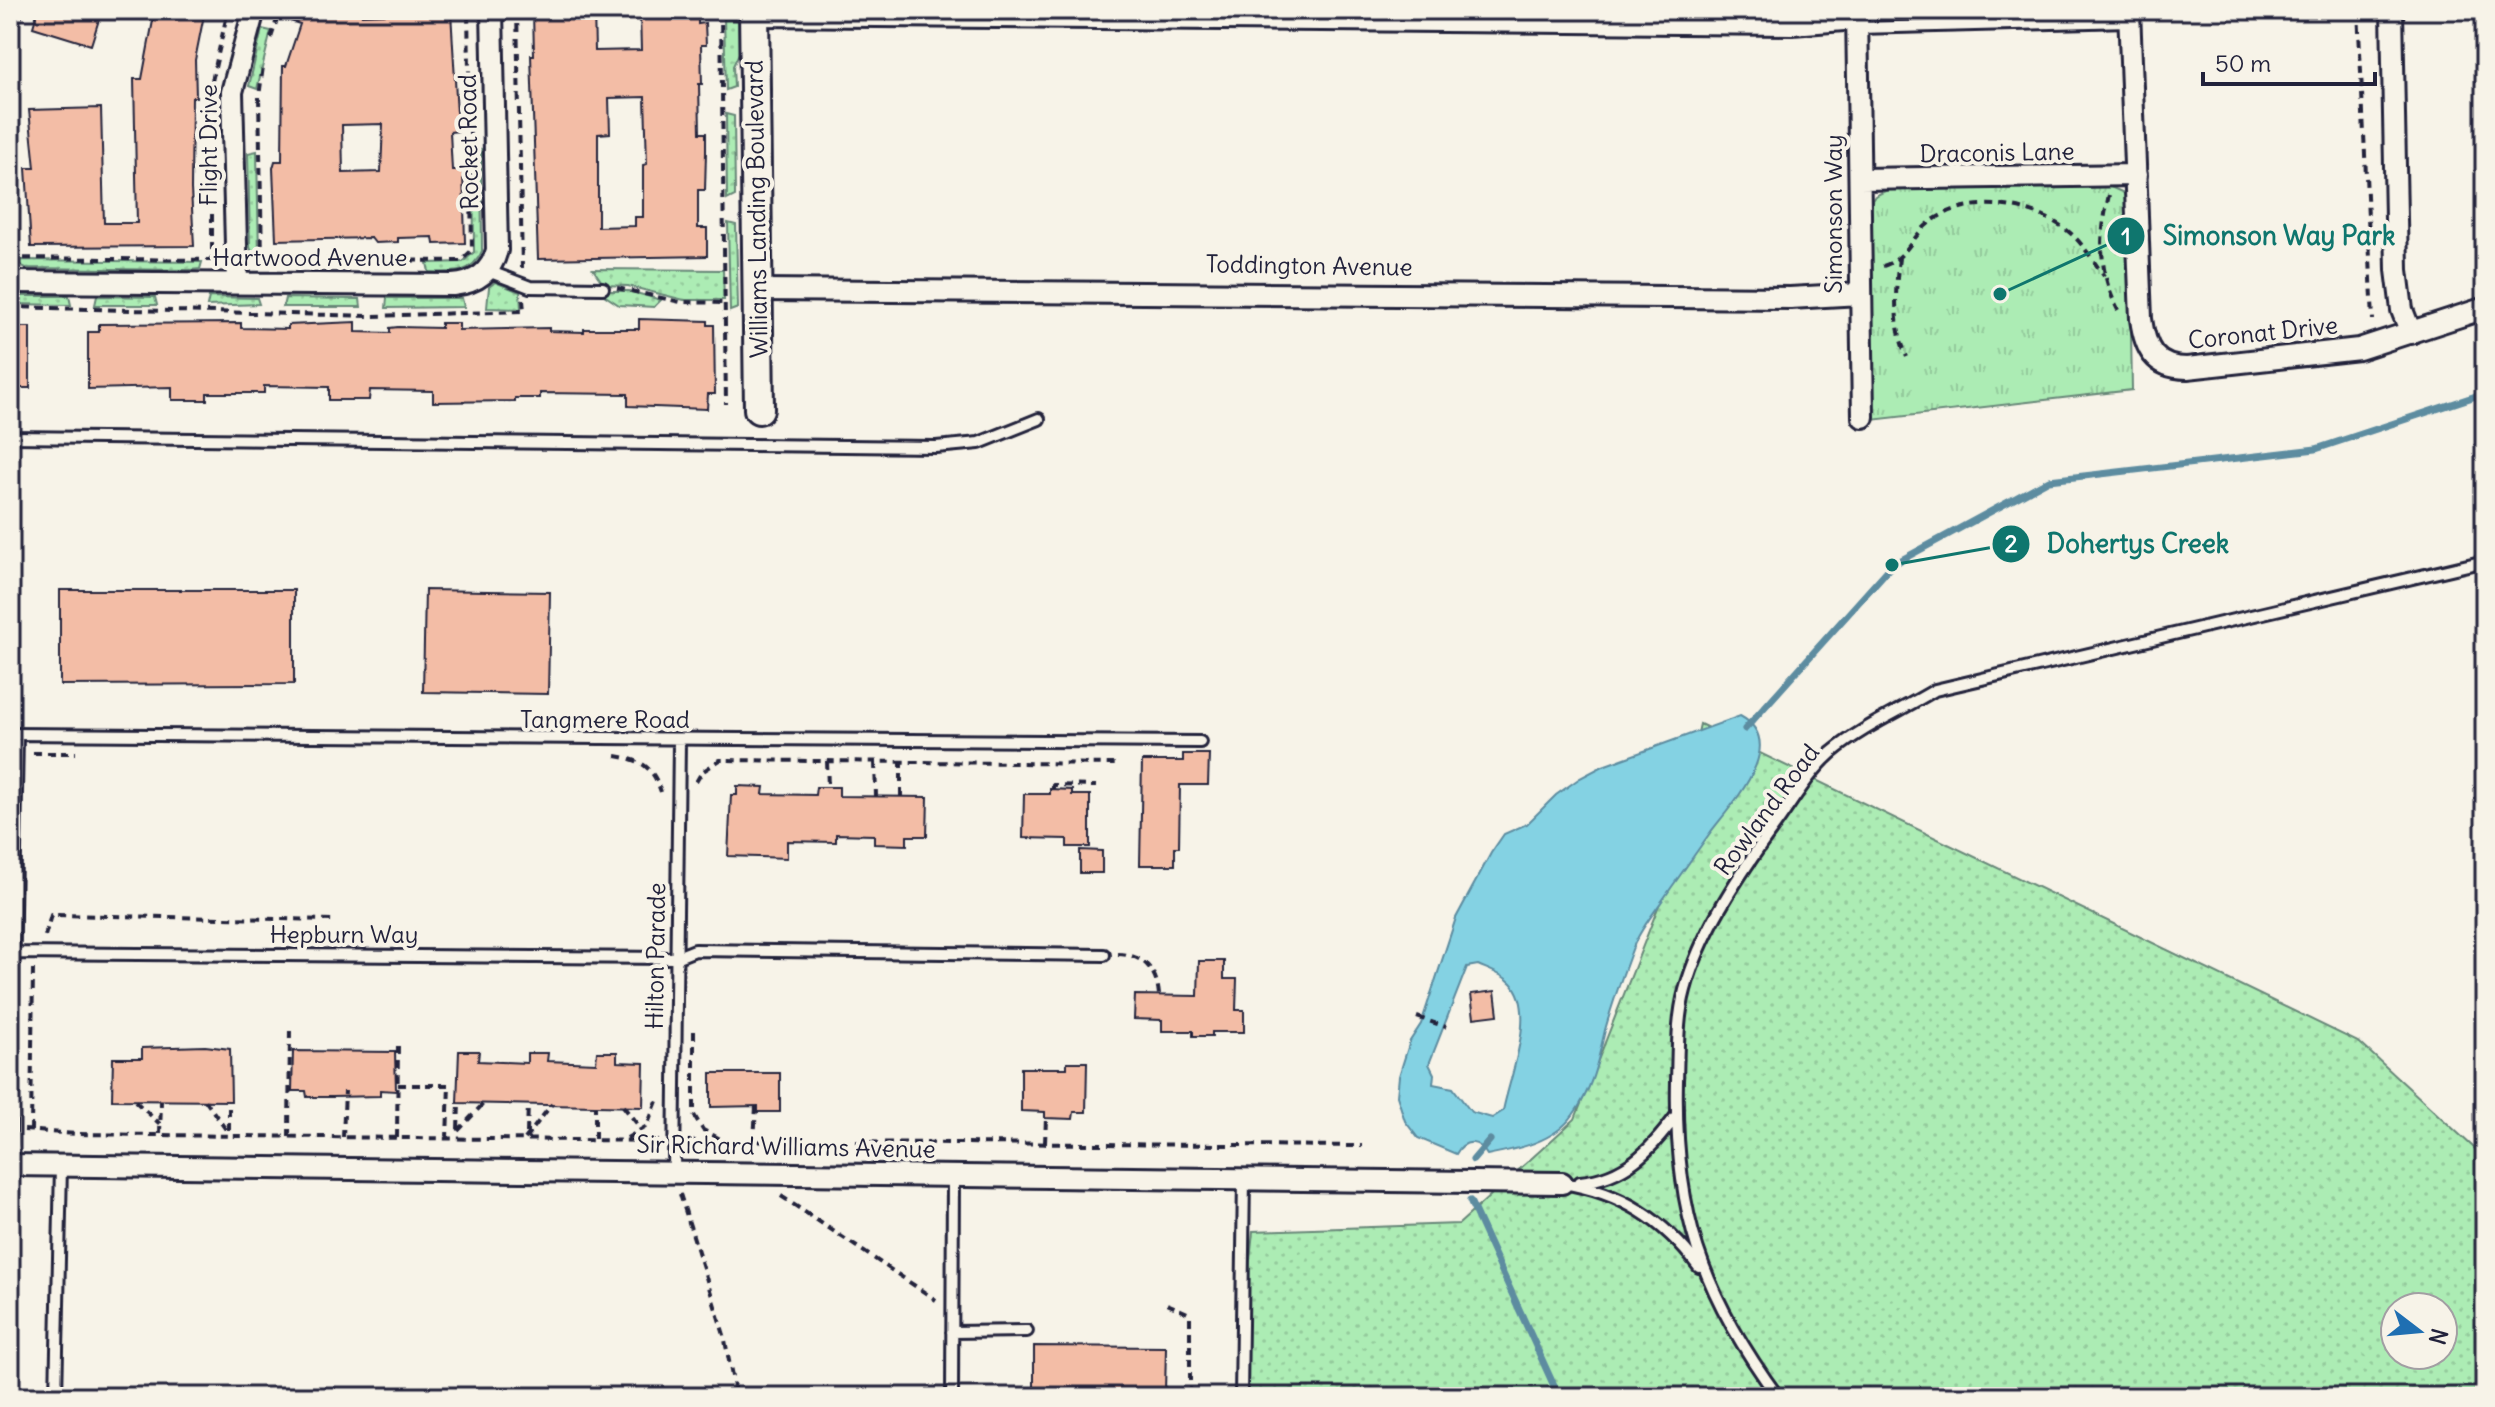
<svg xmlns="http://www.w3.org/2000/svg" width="2495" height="1407" font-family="Delius,sans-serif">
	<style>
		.grass { fill: url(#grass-dots); stroke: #678778; stroke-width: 2; fill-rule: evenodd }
		.park { fill: url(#park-tufts); stroke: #678778; stroke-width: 2 }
		.water { fill: #84d2e3; stroke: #5d8ca0; stroke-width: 2; fill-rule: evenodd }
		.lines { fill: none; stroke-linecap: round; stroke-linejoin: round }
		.stream { stroke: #5d8ca0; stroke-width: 7 }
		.building { fill: #f3bda6; stroke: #22223b; stroke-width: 2; fill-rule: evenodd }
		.lane-casing { stroke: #22223b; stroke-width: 16 }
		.street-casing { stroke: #22223b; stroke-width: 26 }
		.secondary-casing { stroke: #22223b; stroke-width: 34 }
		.path { stroke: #22223b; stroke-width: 4; stroke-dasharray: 8 6; stroke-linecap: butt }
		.lane { stroke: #f7f3e8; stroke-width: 10 }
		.street { stroke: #f7f3e8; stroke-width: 20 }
		.secondary { stroke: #f7f3e8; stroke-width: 28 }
		.labels { text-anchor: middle; stroke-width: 8; stroke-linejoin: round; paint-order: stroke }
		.street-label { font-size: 24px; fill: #22223b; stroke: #f7f3e8 }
		.leader { fill: none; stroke: #0f766e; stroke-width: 3 }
		.callout-dot { fill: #0f766e; stroke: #f7f3e8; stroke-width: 3 }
		.mark-label { font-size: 24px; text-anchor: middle; font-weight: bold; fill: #fff }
		.callout-label { font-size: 26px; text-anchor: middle; font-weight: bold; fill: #0f766e; stroke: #f7f3e8; stroke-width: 8; stroke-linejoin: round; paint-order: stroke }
	</style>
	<defs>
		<pattern id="grass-dots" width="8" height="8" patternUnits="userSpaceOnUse" patternTransform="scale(2)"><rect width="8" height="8" fill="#acecb4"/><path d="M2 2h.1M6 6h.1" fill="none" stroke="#94ca9c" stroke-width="1.8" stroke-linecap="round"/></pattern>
		<pattern id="park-tufts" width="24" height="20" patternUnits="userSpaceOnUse" patternTransform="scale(2)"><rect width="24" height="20" fill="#acecb4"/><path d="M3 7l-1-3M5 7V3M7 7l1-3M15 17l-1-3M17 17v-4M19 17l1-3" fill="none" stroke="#94ca9c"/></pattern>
	</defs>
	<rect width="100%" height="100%" fill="#f7f3e8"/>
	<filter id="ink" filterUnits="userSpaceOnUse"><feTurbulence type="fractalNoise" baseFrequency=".0125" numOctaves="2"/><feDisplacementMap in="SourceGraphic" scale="16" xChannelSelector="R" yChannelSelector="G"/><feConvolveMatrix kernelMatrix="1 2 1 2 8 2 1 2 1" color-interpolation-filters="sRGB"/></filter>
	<g filter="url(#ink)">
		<!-- grass -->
		<path class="grass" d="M724,18L739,20L740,51L733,66L734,87L726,90Z
			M262,29L271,31L257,89L249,86Z
			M726,114L734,116L735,196L727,200Z
			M473,147L481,149L482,251C472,275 452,273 429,272L427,263L463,262L474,252Z
			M257,151L259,257L253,255L250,247L248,153Z
			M728,223L736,225L738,308L730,311Z
			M22,260L202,262L200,269L190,270L26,268L14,262Z
			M593,269L723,270L724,300H684L628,286L604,285Z
			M495,282L520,292L521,309L487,308L489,287Z
			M604,291H629L661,300L654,307L619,305L604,295Z
			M10,296H69L71,305L10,304Z
			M97,296L155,297L157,305H95Z
			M209,297L257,298L259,304L207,306Z
			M285,298L360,299L361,307H283Z
			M387,298H462L464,307L386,308Z
			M1700,724L2360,1043L2485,1158V1397H1247L1245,1309L1253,1231L1459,1224L1575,1119L1659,905ZM2395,1307H2443V1355H2395Z"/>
		<!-- park -->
		<path class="park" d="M2106,185L2124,193L2129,212L2132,390L1872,420L1869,205L1875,196L1887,190Z"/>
		<!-- water -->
		<path class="water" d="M1740,716C1791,743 1730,806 1710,833C1697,851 1684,870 1671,888C1657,909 1638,931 1630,955C1621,979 1612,1005 1605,1030C1598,1061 1593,1088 1573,1115C1554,1142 1518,1149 1487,1155C1479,1140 1465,1138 1456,1154L1418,1138L1405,1121L1397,1096L1399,1076L1410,1041L1421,1024L1456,918L1491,853L1504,834L1527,824L1556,795L1580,778L1603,766ZM1478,965C1489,970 1503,974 1511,983C1538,1011 1509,1078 1503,1111L1492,1118L1471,1112L1453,1088L1433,1084L1434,1074L1429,1064L1467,967Z"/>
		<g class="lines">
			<!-- stream -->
			<path class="stream" d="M1745,729L1892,565L2049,480L2316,449L2485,393
				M1473,1160L1490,1140
				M1470,1201L1559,1397"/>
		</g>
		<!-- building -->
		<path class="building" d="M38,10H102L91,45L33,27Z
			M155,10H205L195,60L196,97H192L191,189L194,246L31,247L26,168H35L29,110L101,108L104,223H137L134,79H142Z
			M268,10H363L362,15L451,12L458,131L450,132L452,170H463L465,243L434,244L433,237L398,238V242L375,243L371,238L276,240L273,168L275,161H282L283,66H286L300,24L267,14ZM383,124L381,172L343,173L342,125Z
			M533,10H594L595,51L641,50L640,13L698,10V24L705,23L706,45H701L702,84H699L700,133H706V152L705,190H698V228H707V256L538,259L531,55H534ZM645,97L647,164L643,165V217H635V226L598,227V134L610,133L609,98Z
			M639,319L708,321V325H714L715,394H708L707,409L628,406V394L540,393V398H515V401L433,402V391L370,390L369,400H329V387L264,386V393H207V400H172V387L88,389V332H99V324L241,323V328L288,329V325L356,322V332L390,333V328L398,327L441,328V323H459V330L549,328V331L584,332V329H639Z
			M10,327H30V388H10Z
			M60,590H294V684L60,685Z
			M425,590L550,592L548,694L423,692Z
			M1183,754H1209L1208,785H1180L1179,847H1175V865H1140L1142,761H1183Z
			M737,786L764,787L763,794L815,795L816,787H839V796L928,797L927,836H907V845L874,844V835L836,834V842L787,841V858L728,856L731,795H737Z
			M1050,789L1072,790V795H1090V847H1067V839L1023,838L1024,794H1050Z
			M1080,850L1102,851V873H1080Z
			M1199,961H1224V979H1237L1236,1010H1244V1032H1212V1036H1193V1031H1162V1020L1134,1019L1135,995L1198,996Z
			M1495,991L1498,1015L1474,1018L1471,994Z
			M205,1046L230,1049L231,1101L112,1100L113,1058H142V1048Z
			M293,1051L395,1052L396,1091L380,1090V1096L332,1097H307L306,1091H292Z
			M459,1051H479L478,1061L527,1063V1053H548L547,1061L596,1063L597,1052H617V1062L644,1063L643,1107L457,1103Z
			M1067,1062H1087L1086,1112H1074L1073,1119L1045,1118V1112L1021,1111V1068H1067Z
			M711,1073H780V1112H758V1106L711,1107Z
			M1034,1346L1166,1347L1165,1392L1034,1391Z"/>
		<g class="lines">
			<defs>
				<path id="lane" d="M1858,28L2129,21
					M488,271L530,287L603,288
					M10,437L936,447L979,443L1039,419
					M10,734L1200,742
					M12,953L675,958L695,950L1104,955
					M10,1144L17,735
					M674,1172L679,741
					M1580,1182C1625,1178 1651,1150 1676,1116
					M1562,1183C1621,1192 1664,1220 1699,1267
					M952,1332L1027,1331
					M56,1397L61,1166
					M952,1397L953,1175
					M1241,1397L1244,1178
					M1778,1397C1701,1292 1674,1211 1677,1081C1678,1051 1677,1019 1685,990C1700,935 1735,881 1768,835C1788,809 1807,774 1831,753C1862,727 1900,711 1935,690L2485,561"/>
				<path id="street" d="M1857,10L1863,417
					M2129,10L2141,319C2145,348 2154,368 2187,368L2359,349L2485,308
					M2392,10L2397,270L2402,310L2411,333
					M755,15L1792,24L1857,19
					M1860,179L2136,175
					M10,282L453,285C475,283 491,273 497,250L492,10
					M237,283L232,92L254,10
					M758,290L1790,298L1860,294
					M10,1165L1562,1183"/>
				<path id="secondary" d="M754,10L759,409"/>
			</defs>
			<!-- lane casing -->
			<use href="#lane" class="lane-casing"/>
			<!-- street casing -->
			<use href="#street" class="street-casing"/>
			<!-- secondary casing -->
			<use href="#secondary" class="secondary-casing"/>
			<!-- path -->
			<path class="path" d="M517,10L522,268
				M721,10L726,404
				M2358,10L2373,320
				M271,38L280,10
				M212,81L228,10
				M2109,195C2099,237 2098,270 2118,310
				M212,214V260
				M10,258L216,260
				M16,258L11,57L22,10
				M1899,258C1895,292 1893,326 1907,357
				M256,259L461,261L472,250L468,10
				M262,259L259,97L263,66
				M1883,266C1905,260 1911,238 1928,224C1964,194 2027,202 2064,228C2081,240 2092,259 2104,276
				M617,288L680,302L725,303
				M10,307L372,316L524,311L523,300
				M33,753H76
				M616,756C642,760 653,767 661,792
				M827,761L828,787
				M875,762L876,796
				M696,782L702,772L720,760L1116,764
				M1053,789V785L1096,786
				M901,796V762
				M45,936L51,915L335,920
				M1118,954C1144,955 1157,970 1159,995
				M1417,1017L1446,1027
				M694,1031V1115L703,1130L722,1140
				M398,1085H449L447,1138
				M205,1100L229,1134
				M135,1101L160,1124
				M623,1106L642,1130
				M458,1129L459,1103
				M24,1130L76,1134L659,1141
				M229,1130V1101
				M31,1131L33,969
				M458,1131L483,1104
				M527,1133L528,1104
				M160,1134L161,1101
				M289,1137L290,1027
				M343,1137L345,1091
				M397,1138L398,1044
				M627,1138L647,1126L657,1101
				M525,1139L552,1104
				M595,1139V1106
				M688,1141L1362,1146
				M754,1142L756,1106
				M1045,1143L1046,1118
				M680,1194L724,1335L736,1397
				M781,1196L936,1300
				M1167,1304L1190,1314V1397
				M10,1352L11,1392L15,1397"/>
			<!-- lane -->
			<use href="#lane" class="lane"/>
			<!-- street -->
			<use href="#street" class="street"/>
			<!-- secondary -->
			<use href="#secondary" class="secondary"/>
		</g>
	</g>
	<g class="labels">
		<!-- street labels -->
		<g class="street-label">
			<text transform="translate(469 142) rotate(-91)" y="8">Rocket Road</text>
			<text transform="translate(209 145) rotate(-90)" y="8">Flight Drive</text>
			<text transform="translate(1997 153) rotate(-1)" y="8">Draconis Lane</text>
			<text transform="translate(757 209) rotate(-91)" y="8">Williams Landing Boulevard</text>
			<text transform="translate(1834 214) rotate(-90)" y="8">Simonson Way</text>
			<text x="310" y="266">Hartwood Avenue</text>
			<text transform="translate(1309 266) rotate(1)" y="8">Toddington Avenue</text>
			<text transform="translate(2263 333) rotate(-6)" y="8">Coronat Drive</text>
			<text x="605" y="728">Tangmere Road</text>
			<text transform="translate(1767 810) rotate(-53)" y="8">Rowland Road</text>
			<text x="344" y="943">Hepburn Way</text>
			<text transform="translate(656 956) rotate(-89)" y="8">Hilton Parade</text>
			<text transform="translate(786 1147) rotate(1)" y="8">Sir Richard Williams Avenue</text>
		</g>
	</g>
	<!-- callouts -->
	<path class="leader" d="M2000 294L2126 236M1892 565L2011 544"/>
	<g class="callout-dot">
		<circle cx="2000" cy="294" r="8"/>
		<circle cx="1892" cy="565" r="8"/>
		<circle cx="2126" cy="236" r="20"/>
		<circle cx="2011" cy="544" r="20"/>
	</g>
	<g class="mark-label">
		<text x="2126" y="245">1</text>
		<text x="2011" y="552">2</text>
	</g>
	<g class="callout-label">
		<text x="2279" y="245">Simonson Way Park</text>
		<text x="2138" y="553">Dohertys Creek</text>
	</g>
	<!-- margin -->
	<rect width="2495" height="1407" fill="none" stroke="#f7f3e8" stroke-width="40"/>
	<rect x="20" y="20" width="2455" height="1367" fill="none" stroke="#22223b" stroke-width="3" filter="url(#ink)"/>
	<!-- north arrow -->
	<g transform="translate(2419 1331) rotate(106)"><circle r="38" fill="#f7f3e8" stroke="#a29fa3" stroke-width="2"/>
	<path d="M0-6L14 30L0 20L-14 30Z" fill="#1f6fb2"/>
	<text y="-12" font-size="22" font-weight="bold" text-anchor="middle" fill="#22223b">N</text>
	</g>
	<!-- scale -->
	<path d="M2203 72v12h172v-12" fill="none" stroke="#22223b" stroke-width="4"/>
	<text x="2215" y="72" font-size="24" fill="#22223b" stroke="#f7f3e8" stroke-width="6" paint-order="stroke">50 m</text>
</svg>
